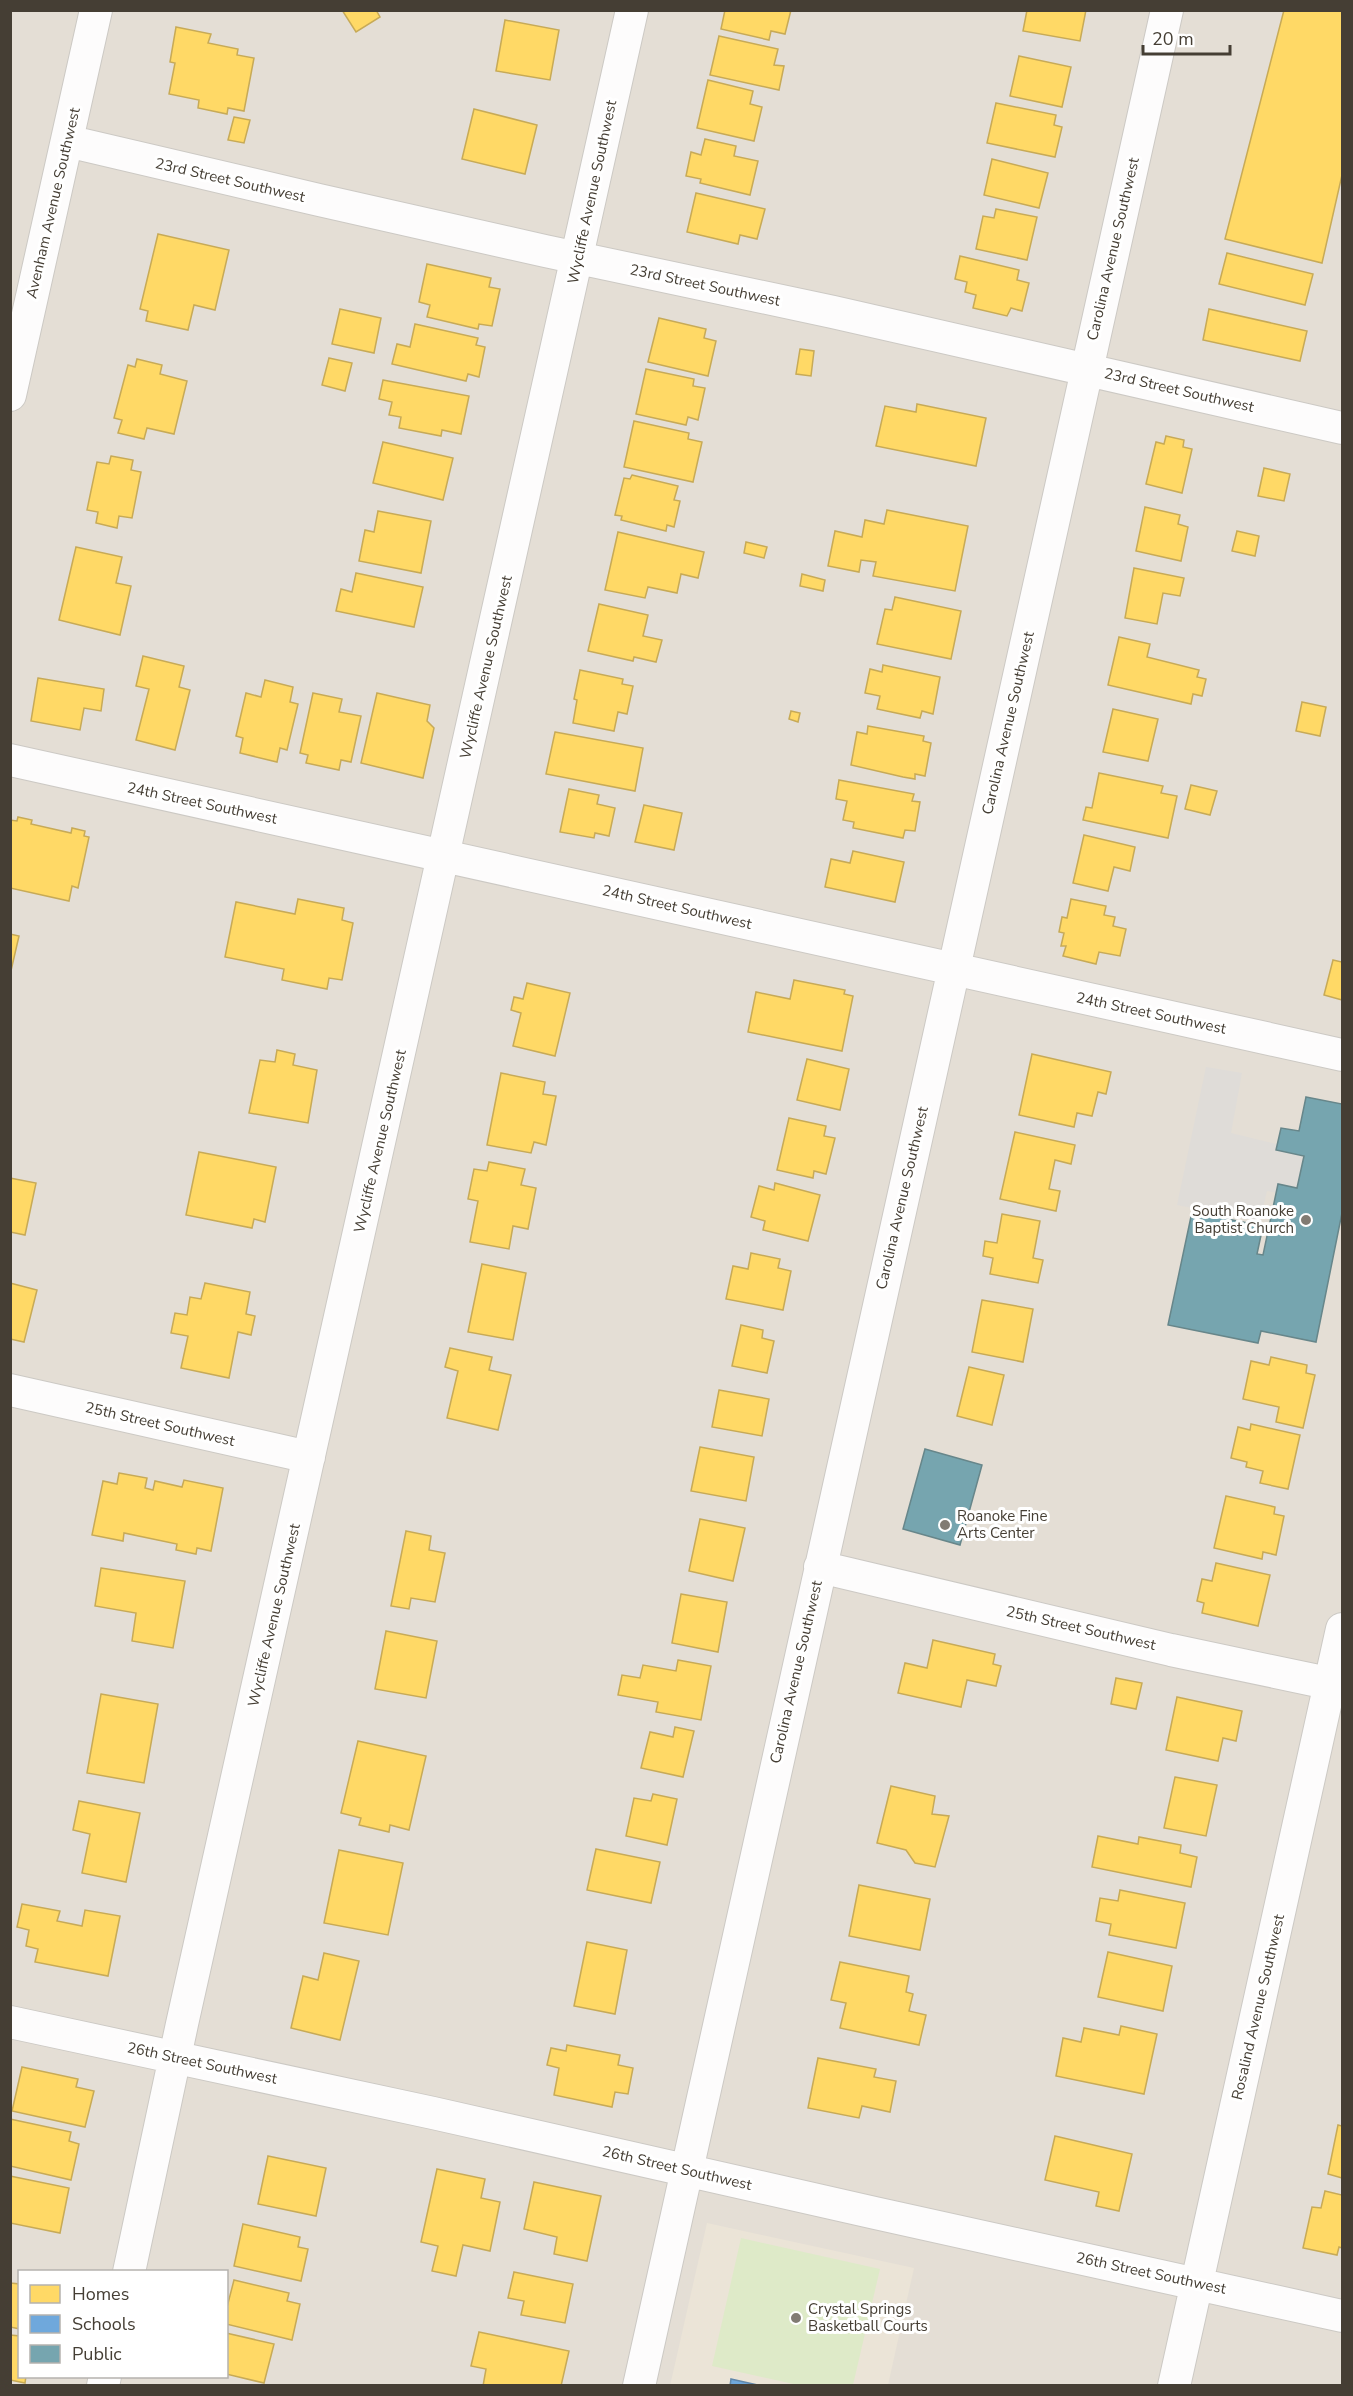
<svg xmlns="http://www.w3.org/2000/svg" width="1353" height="2396" font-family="'Nunito Sans',sans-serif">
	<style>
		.residential { fill: #e4ded5; fill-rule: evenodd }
		.education { fill: #ebe4d7 }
		.green { fill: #deeac8 }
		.parking { fill: #dfdcd8 }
		.homes { fill: #ffd966; stroke: #c7aa57; stroke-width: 1.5 }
		.schools { fill: #6fa8dc; stroke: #6288aa; stroke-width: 1.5 }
		.public { fill: #76a5af; stroke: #67868a; stroke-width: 1.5 }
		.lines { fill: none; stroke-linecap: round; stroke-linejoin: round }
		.minor-casing { stroke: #ccc9c4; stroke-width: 34 }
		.minor { stroke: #fdfcfc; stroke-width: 32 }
		.poi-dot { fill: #817b73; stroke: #fff; stroke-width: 2 }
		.labels { text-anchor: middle; stroke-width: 6; stroke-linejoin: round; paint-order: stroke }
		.street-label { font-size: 15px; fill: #453e34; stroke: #fff }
		.poi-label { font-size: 15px; fill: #453e34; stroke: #fff; text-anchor: start }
	</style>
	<rect width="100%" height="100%" fill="#f0ede8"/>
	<!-- residential -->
	<path class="residential" d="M11,11H1342V2385L11,2386ZM20,2272H226V2376H20Z"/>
	<!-- education -->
	<path class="education" d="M707,2223L914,2268L888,2385L670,2386Z"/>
	<!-- green -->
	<path class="green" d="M741,2238L880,2269L853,2385H798L712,2366Z"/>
	<!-- parking -->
	<path class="parking" d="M1206,1067L1242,1073L1231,1133L1342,1160V1205L1267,1191L1260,1221L1177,1205Z"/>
	<!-- homes -->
	<path class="homes" d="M342,10H376L380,17L356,32Z
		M725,10H791L785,34L771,31L769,40L721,29Z
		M1027,10H1086L1080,41L1023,31Z
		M1284,10H1342V175L1322,263L1225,239Z
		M505,20L559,30L550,80L496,71Z
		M176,27L211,34L208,43L238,49L237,55L254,58L244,111L228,108L227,114L198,108L199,100L169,94L175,63L170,62Z
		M719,36L778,49L774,65L784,66L779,90L710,75Z
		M1019,56L1071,67L1062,107L1010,96Z
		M708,80L753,91L750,104L762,107L754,141L697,128Z
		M996,103L1056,115L1054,125L1062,127L1055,157L987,143Z
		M474,109L537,125L525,174L462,159Z
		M234,117L250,120L244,143L228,140Z
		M705,139L736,146L734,156L758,161L750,195L700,183L701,179L686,176L691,152L701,155Z
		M992,159L1048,173L1039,208L984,195Z
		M696,193L765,209L757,239L740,235L738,244L687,232Z
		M996,209L1037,217L1027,260L976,249L983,216L994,218Z
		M158,234L229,250L215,310L194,305L188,330L146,321L148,311L140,309Z
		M1227,253L1313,274L1305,305L1219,284Z
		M960,256L1019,270L1017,280L1029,283L1022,311L1011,308L1007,316L973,308L976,295L965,292L967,282L955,279Z
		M427,264L491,278L489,287L500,289L492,326L479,324L478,329L427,317L430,305L419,302Z
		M340,309L381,318L374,353L332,344Z
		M1209,309L1307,331L1300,361L1203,340Z
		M659,318L706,329L704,338L716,341L708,376L648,362Z
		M415,324L478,338L476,345L485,347L479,377L468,374L466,381L392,364L397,344L410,347Z
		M800,349L814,351L811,376L796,374Z
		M329,358L352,363L345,391L322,385Z
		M137,359L162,365L160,374L187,381L174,434L147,428L144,439L118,433L122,420L114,418L128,365L135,367Z
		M646,369L694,379L693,386L705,388L698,420L688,417L686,425L636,414Z
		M383,380L469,396L461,434L442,430L441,436L399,428L401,417L389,415L392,402L379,399Z
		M917,404L986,418L976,466L876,446L885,406L916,412Z
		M634,421L689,433L688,439L702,442L693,482L624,467Z
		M1166,436L1184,440L1183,447L1192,449L1182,493L1146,484L1156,442L1164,444Z
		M383,442L453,458L443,500L373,483Z
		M111,456L133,460L131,470L141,472L132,518L119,516L117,528L96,523L98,512L87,510L97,462L109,464Z
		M1264,468L1290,474L1284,501L1258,496Z
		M632,475L678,486L674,500L680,501L674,527L667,525L666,531L621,520L622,516L615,515L624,478L630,479Z
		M1145,507L1180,515L1178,524L1188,527L1181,561L1136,551Z
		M887,510L968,526L955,591L873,576L876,562L861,560L859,572L828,566L835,531L862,537L865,520L884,524Z
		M378,511L431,521L421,573L359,561L365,530L374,532Z
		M1237,531L1259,536L1255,556L1232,551Z
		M618,532L704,552L698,578L681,574L677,593L648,587L645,598L605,590Z
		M746,542L767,547L764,558L744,553Z
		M76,547L122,557L116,583L131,586L120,635L59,620Z
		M1134,568L1184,578L1180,596L1163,593L1157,624L1125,618Z
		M356,573L423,587L414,627L336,611L341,589L352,592Z
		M802,574L825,580L823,591L800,586Z
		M895,597L961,611L951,659L877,644L885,609L892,610Z
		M599,604L648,615L643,636L662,640L656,662L634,657L633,661L588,651Z
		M1119,637L1150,644L1147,657L1199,670L1197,677L1206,679L1202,696L1193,694L1191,704L1108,685Z
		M143,656L184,666L179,687L190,690L175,750L136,740L149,689L136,686Z
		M883,665L940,677L933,714L922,711L920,718L877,709L880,696L865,693L870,669L882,672Z
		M580,670L623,679L622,684L633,686L627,714L618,712L614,731L573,723L577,700L574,699Z
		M38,678L104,689L101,711L84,708L80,730L31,721Z
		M265,680L293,687L290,702L298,704L287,750L280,748L277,762L240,753L243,738L236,736L246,693L261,697Z
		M313,693L342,699L339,712L361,716L351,762L341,760L339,770L306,763L308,755L300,753Z
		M377,693L430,705L427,721L434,728L423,778L361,763Z
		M1302,702L1326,707L1320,736L1296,731Z
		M1113,709L1158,719L1148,761L1103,752Z
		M791,711L800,713L798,722L789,719Z
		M868,726L924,736L923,741L931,743L925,776L915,774V779L903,777L851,765L857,732L867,734Z
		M555,732L643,748L635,791L546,774Z
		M1099,773L1163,786L1161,793L1177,796L1168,838L1083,820L1086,807L1092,808Z
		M839,780L914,794L912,801L920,802L915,831L905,830L903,838L853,828L854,822L843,820L847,801L836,799Z
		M1191,785L1217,791L1210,815L1185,809Z
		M569,789L599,795L597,804L615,808L609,836L595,833L594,838L560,832Z
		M644,805L682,813L674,850L635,842Z
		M18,817L32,820L31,824L71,833L72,828L85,831L84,836L89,837L78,888L72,886L69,901L10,888V820L17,821Z
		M1084,835L1135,847L1130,871L1114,867L1108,891L1073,883Z
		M853,851L904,862L895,902L825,887L831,859L850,863Z
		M298,899L344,908L342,920L353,923L342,980L329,978L327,989L282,980L284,969L225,957L236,902L295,914Z
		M1071,899L1106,906L1104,915L1115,917L1113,926L1126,929L1120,956L1099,952L1096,964L1063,956L1066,946H1061L1064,933L1059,932L1062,917L1067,918Z
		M10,934L19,936L10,975Z
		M1333,960L1342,962V1000L1324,995Z
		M794,980L845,990L844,994L853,996L842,1051L748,1032L756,992L790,999Z
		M527,983L570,993L555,1056L513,1046L521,1013L511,1010L514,997L523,999Z
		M277,1050L295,1054L293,1065L317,1070L308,1123L249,1113L260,1060L275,1062Z
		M1032,1054L1111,1072L1106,1094L1098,1092L1092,1116L1077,1113L1074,1127L1019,1115Z
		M807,1059L849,1069L840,1110L797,1100Z
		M501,1073L545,1082L543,1094L556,1096L546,1145L534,1142L531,1153L487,1145Z
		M789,1118L826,1126L824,1136L835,1138L826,1174L814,1171L813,1178L777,1170Z
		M1015,1132L1075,1145L1071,1164L1055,1160L1049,1189L1060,1191L1056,1211L1000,1199Z
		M199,1152L276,1167L265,1222L254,1219L252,1228L186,1215Z
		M489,1162L525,1169L521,1185L536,1188L528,1229L513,1226L509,1249L470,1242L478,1201L468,1199L474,1169L487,1171Z
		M10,1178L36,1183L25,1235L10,1232Z
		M775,1183L820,1195L808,1241L763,1230L765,1221L751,1217L759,1186L774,1190Z
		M1002,1214L1040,1221L1033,1258L1043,1260L1038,1283L990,1274L993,1258L983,1256L985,1241L997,1243Z
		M751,1253L780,1259L778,1268L791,1271L783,1310L726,1299L733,1266L748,1269Z
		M482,1264L526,1273L513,1340L468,1332Z
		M10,1283L37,1290L24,1342L10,1339Z
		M205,1283L250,1292L246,1314L255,1316L251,1335L238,1332L229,1378L181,1368L188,1336L171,1333L175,1313L187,1315L190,1297L201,1299Z
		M982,1300L1033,1309L1023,1362L972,1352Z
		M741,1325L763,1330L762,1338L774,1341L767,1373L732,1366Z
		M450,1348L492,1357L489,1370L511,1375L498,1430L447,1418L458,1371L445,1367Z
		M1271,1357L1307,1365L1306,1373L1315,1375L1303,1428L1276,1422L1279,1407L1243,1399L1251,1361L1269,1365Z
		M969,1367L1004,1375L992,1425L957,1416Z
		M719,1390L769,1399L762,1436L712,1427Z
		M1251,1424L1300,1435L1288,1489L1260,1483L1263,1471L1246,1467L1247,1462L1231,1458L1238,1427L1250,1430Z
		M700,1447L754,1457L746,1501L691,1491Z
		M119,1473L147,1478L145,1488L153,1490L155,1481L182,1487L184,1480L223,1488L211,1551L197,1548L196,1554L176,1550L177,1544L124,1533L123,1541L92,1535L103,1481L117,1484Z
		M1226,1496L1275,1507L1274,1514L1284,1516L1276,1555L1263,1552L1262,1559L1214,1548Z
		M700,1519L745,1528L733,1581L689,1571Z
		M406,1531L431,1536L429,1550L445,1553L435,1602L411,1598L409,1609L391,1606Z
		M1216,1563L1270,1575L1258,1626L1202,1613L1204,1603L1197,1601L1202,1579L1212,1581Z
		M101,1568L185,1581L173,1648L132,1641L136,1613L95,1606Z
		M681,1594L727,1602L718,1652L672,1643Z
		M386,1631L437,1641L426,1698L375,1689Z
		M933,1640L995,1654L993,1664L1001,1666L996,1686L967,1680L961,1707L898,1693L905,1663L927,1668Z
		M678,1660L711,1666L701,1720L656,1712L658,1702L618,1695L622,1675L640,1678L643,1665L676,1671Z
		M1116,1678L1142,1683L1136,1709L1111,1704Z
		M101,1694L158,1704L144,1783L87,1773Z
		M1177,1697L1242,1711L1236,1741L1223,1738L1218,1761L1166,1750Z
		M675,1727L694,1731L683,1777L641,1768L650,1732L673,1737Z
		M358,1741L426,1756L409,1830L390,1825L389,1832L359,1825L361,1818L341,1813Z
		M1175,1777L1217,1785L1206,1836L1164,1828Z
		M891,1786L935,1796L932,1814L949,1816L935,1867L915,1863L906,1850L877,1843Z
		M653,1794L677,1799L667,1845L626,1836L634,1798L651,1801Z
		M79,1801L140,1813L126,1882L82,1873L90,1834L73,1830Z
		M1098,1836L1138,1844L1139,1837L1181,1845L1180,1853L1197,1857L1191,1887L1092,1867Z
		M596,1849L660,1862L651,1903L587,1890Z
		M339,1850L403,1863L388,1935L324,1923Z
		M859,1885L930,1899L920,1950L849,1936Z
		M1120,1890L1185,1903L1176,1948L1109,1935L1111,1924L1096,1921L1100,1898L1118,1901Z
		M22,1904L60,1911L57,1921L82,1926L85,1910L120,1916L108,1976L35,1962L38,1949L26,1946L29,1930L17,1927Z
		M587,1942L627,1950L615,2014L574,2006Z
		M1108,1952L1172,1966L1163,2011L1098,1997Z
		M324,1953L359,1961L340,2040L291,2028L303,1976L318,1980Z
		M840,1962L909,1976L906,1992L913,1994L909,2011L926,2015L919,2045L840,2028L846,2003L831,2000Z
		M1121,2026L1157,2034L1144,2094L1056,2076L1063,2038L1081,2042L1084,2028L1119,2035Z
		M567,2045L620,2055L618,2065L633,2068L628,2094L615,2092L612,2107L554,2095L559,2068L547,2065L551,2048L566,2051Z
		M818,2058L876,2069L874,2077L896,2081L890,2112L862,2106L859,2118L808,2108Z
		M22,2067L78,2079L76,2087L94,2091L85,2127L12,2111Z
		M10,2119L71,2132L69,2141L79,2144L71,2180L10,2166Z
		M1338,2125L1342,2126V2178L1328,2174Z
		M1055,2136L1132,2154L1119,2211L1096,2206L1099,2192L1045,2180Z
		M268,2156L326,2168L316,2216L258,2204Z
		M437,2169L485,2179L481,2198L500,2202L490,2251L463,2245L456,2276L432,2271L438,2246L421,2242Z
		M10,2176L69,2188L60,2233L10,2223Z
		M534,2182L601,2196L587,2261L554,2254L557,2237L524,2229Z
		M1325,2191L1342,2195V2248L1339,2247L1337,2255L1303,2248L1312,2207L1321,2208Z
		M243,2224L300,2237L298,2247L308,2249L301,2281L234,2266Z
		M514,2272L573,2284L565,2323L521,2315L524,2301L508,2298Z
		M234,2280L289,2293L287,2301L300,2304L292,2340L226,2324V2311Z
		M10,2283L20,2284V2329L10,2327Z
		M479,2332L569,2351L561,2386H483L486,2369L471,2366Z
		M226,2333L274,2344L264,2383L226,2374Z
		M10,2335L20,2336V2376H26L25,2383L10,2380Z"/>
	<!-- schools -->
	<path class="schools" d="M731,2379L762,2386H730Z"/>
	<!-- public -->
	<path class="public" d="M1306,1097L1342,1104V1213L1316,1342L1261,1331L1258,1343L1168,1325L1192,1212L1263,1226L1257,1254L1263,1255L1278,1184L1297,1188L1304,1156L1276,1150L1281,1128L1299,1131Z
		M925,1449L982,1465L960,1545L903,1529Z"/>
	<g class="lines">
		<defs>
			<path id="minor" d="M67,141L319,200L545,251L833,312L1342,428
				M10,395L96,10
				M10,760L1342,1055
				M10,1390L309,1457
				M820,1567L1171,1650L1342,1686
				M10,2022L433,2113L875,2213L1342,2316
				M129,2272L182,2024L632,10
				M103,2386L105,2376
				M639,2386L1167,10
				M1174,2386L1342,1629"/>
		</defs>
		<!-- minor casing -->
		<use href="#minor" class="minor-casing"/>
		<!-- minor -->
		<use href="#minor" class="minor"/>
	</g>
	<!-- markers -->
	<g class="poi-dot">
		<circle cx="1306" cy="1220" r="6"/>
		<circle cx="945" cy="1525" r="6"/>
		<circle cx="796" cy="2318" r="6"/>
	</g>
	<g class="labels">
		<!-- street labels -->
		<g class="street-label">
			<text transform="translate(230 180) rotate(13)" y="5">23rd Street Southwest</text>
			<text transform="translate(592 192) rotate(-78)" y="5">Wycliffe Avenue Southwest</text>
			<text transform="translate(53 203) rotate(-77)" y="5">Avenham Avenue Southwest</text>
			<text transform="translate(1113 249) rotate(-77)" y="5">Carolina Avenue Southwest</text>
			<text transform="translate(705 285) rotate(12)" y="5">23rd Street Southwest</text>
			<text transform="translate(1179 390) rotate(13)" y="5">23rd Street Southwest</text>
			<text transform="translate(486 667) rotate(-77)" y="5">Wycliffe Avenue Southwest</text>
			<text transform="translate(1008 723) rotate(-77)" y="5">Carolina Avenue Southwest</text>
			<text transform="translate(202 803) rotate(12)" y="5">24th Street Southwest</text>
			<text transform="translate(677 907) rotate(13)" y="5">24th Street Southwest</text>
			<text transform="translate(1151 1013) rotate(12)" y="5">24th Street Southwest</text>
			<text transform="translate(380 1141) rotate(-77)" y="5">Wycliffe Avenue Southwest</text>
			<text transform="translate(902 1198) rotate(-77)" y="5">Carolina Avenue Southwest</text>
			<text transform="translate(160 1424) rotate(13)" y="5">25th Street Southwest</text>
			<text transform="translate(274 1615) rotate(-77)" y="5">Wycliffe Avenue Southwest</text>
			<text transform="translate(1081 1628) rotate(13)" y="5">25th Street Southwest</text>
			<text transform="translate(796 1672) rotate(-77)" y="5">Carolina Avenue Southwest</text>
			<text transform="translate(1258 2007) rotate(-77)" y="5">Rosalind Avenue Southwest</text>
			<text transform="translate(202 2063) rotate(12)" y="5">26th Street Southwest</text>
			<text transform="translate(677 2168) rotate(13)" y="5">26th Street Southwest</text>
			<text transform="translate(1151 2273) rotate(12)" y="5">26th Street Southwest</text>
		</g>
		<!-- poi labels -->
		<g class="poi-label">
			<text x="1294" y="1216" text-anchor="end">South Roanoke<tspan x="1294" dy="17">Baptist Church</tspan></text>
			<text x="957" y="1521">Roanoke Fine<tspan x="957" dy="17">Arts Center</tspan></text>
			<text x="808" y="2314">Crystal Springs<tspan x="808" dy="17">Basketball Courts</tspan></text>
		</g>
	</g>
	<!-- border -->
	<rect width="1353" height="2396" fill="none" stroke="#453e34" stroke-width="24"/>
	<!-- legend -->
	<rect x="18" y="2270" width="210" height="108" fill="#ffffff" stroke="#b5b2ae" stroke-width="1.5"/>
	<rect x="30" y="2285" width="30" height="18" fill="#ffd966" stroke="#b5b2ae" stroke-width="1.5"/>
	<text x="72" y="2300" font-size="18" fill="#453e34">Homes</text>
	<rect x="30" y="2315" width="30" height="18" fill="#6fa8dc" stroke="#b5b2ae" stroke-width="1.5"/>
	<text x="72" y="2330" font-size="18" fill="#453e34">Schools</text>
	<rect x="30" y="2345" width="30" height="18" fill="#76a5af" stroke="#b5b2ae" stroke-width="1.5"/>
	<text x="72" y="2360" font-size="18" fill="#453e34">Public</text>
	<!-- scale -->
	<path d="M1143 45v9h87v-9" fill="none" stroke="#453e34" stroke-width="3"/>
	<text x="1152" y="45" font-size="18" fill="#453e34" stroke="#ffffff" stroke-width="4.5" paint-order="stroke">20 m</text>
</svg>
